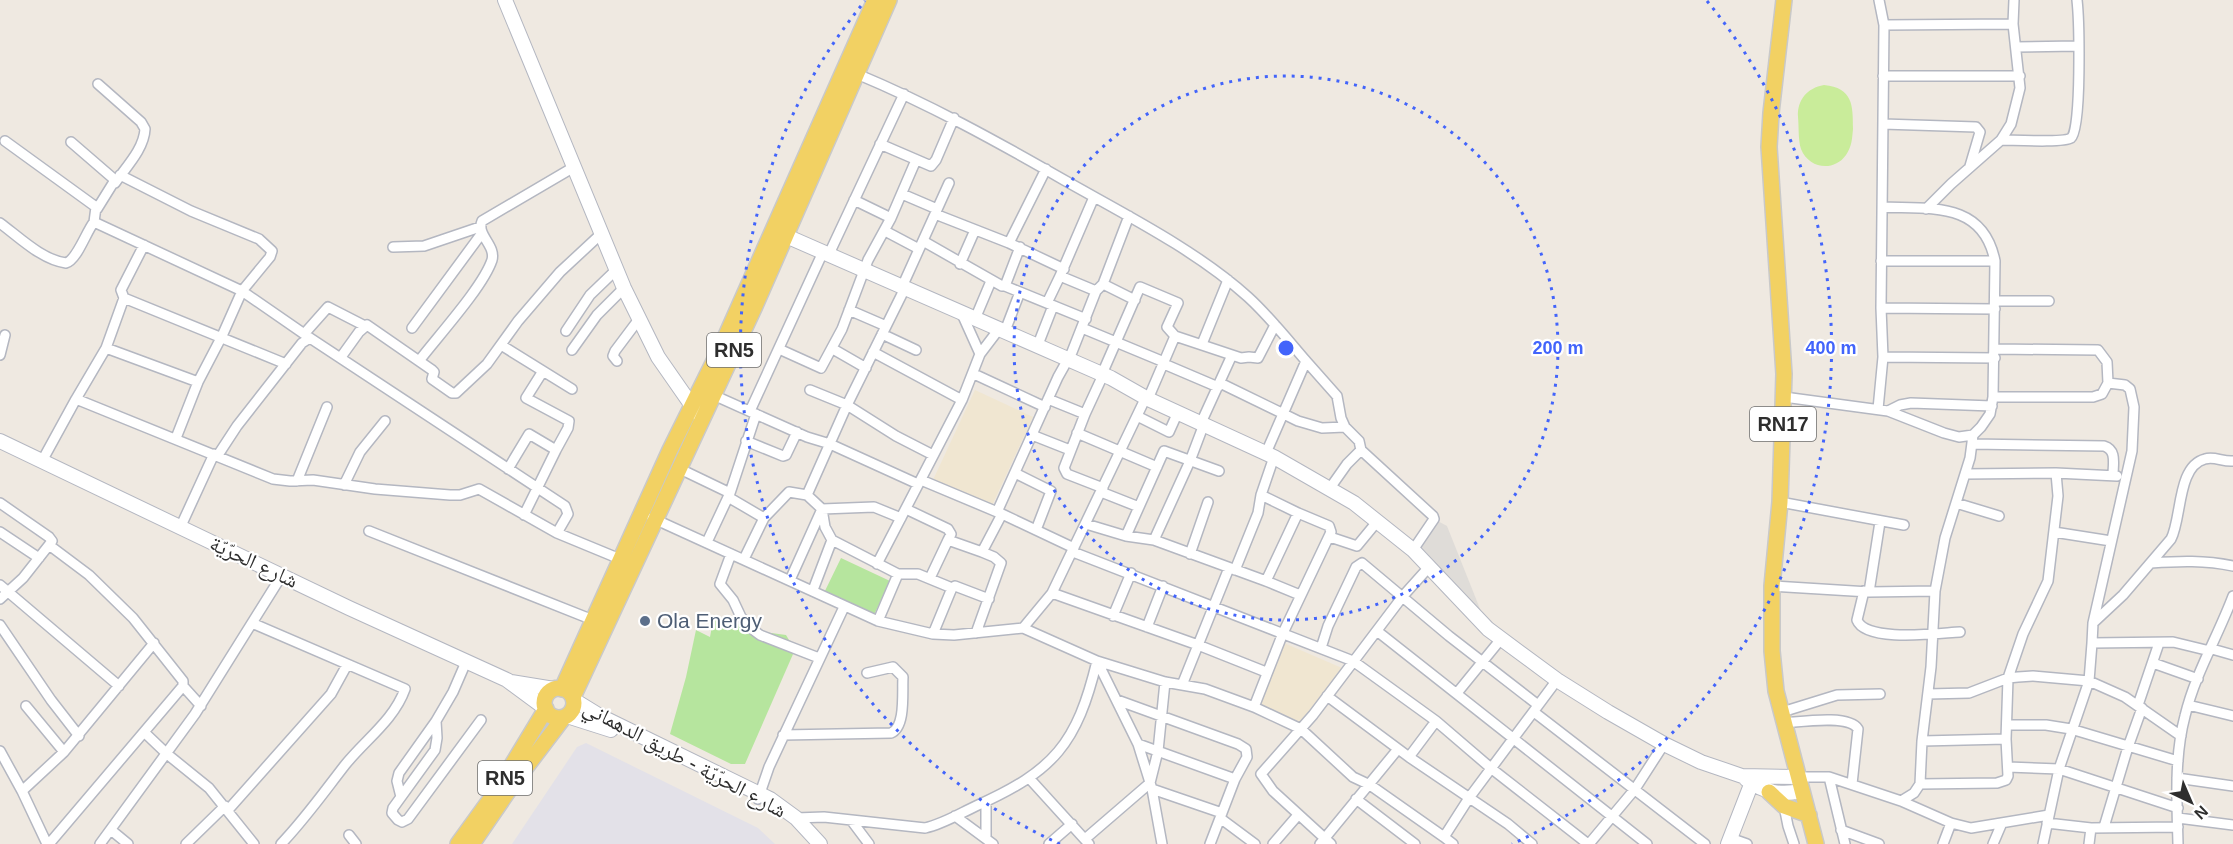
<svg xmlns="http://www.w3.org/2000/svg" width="2233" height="844" font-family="Helvetica,'Noto Naskh Arabic',sans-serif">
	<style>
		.industrial { fill: #e3e1e8 }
		.education { fill: #f0e6d1 }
		.green { fill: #b6e59e }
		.pitch { fill: #c9ec9a }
		.plaza { fill: #dfdcd8 }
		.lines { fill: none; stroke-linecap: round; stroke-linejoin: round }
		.street-casing { stroke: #b4b7c1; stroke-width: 12 }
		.secondary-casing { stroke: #b4b7c1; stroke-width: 16 }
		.primary-casing { stroke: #c9c9c9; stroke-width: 18 }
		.street { stroke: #fff; stroke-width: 9 }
		.secondary { stroke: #fff; stroke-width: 14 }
		.primary { stroke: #f2d163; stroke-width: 15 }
		.ring { fill: none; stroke: #4264fb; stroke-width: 3; stroke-dasharray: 3 6 }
		.service-dot { fill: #5c6f8a; stroke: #fff; stroke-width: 2 }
		.labels { text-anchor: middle; stroke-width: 4.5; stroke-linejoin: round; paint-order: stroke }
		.shield { fill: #fff; stroke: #6d6d6d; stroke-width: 1.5 }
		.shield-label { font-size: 20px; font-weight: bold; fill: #2e2e2e }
		.street-label { font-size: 21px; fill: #2e2e2e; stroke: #fff }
		.service-label { font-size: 21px; fill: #4e5e75; stroke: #fff; text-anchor: start }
		.centre { fill: #4264fb; stroke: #fff; stroke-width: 3 }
		.ring-label { font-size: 18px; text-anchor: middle; font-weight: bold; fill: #4264fb; stroke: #fff; stroke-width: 4.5; stroke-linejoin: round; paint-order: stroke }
	</style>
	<rect width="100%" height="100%" fill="#efe9e1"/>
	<!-- industrial -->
	<path class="industrial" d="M586,743L758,828L775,844H512L577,747Z"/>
	<!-- education -->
	<path class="education" d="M975,390L1033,417L990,510L932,482Z
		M1284,643L1342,668L1298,725L1258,709Z"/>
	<!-- green -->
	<path class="green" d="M841,558L890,581L872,619L823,595Z
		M714,615L764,632L786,635L789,640L797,645L745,764H731L670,734L686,677L696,630L710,637Z"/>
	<!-- pitch -->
	<path class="pitch" d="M1824,85C1853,88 1853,105 1853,129C1852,139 1852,146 1846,155C1834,172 1809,169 1801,149C1798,140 1799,127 1798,117C1797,100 1807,88 1824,85Z"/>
	<!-- plaza -->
	<path class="plaza" d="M1434,519L1447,526L1488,629L1413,550Z"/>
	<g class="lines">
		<defs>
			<path id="street" d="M1884,25L2013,24
				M2016,47L2077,46
				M857,74C929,104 996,141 1064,180C1124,214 1196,250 1248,297C1269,316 1287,339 1306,361L1266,453
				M1883,76H2020
				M98,84L141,122L145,129C144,149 126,167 115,183
				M1883,124L1976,127L1980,132L1970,166
				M2001,140C2013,140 2063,143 2071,138C2082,130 2079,18 2077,0
				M5,141L96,207L94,222L242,291L310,338
				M71,142L115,180L97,209
				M880,144L931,166L936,160L954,118
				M120,175L191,211L259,239L272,251L270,257L242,291L222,336L198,382L176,438
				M902,194L937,209
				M854,200L891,218
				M1926,209L1951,184L2001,140L2011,124L2020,88L2013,24L2014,0
				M935,214L1009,243L1064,269
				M0,223C19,237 42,260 66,263C77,260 86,232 94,222
				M885,231L919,249
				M923,241L1002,286H1005L1020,247
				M1009,243L1046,169
				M393,247L424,246L480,227
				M829,254L904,94
				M1881,261H1995
				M960,264L975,230
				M1060,276L1096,291
				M1103,284L1135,300
				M1005,286L1086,319
				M902,287L949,183
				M124,298L286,364
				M1995,301H2049
				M1047,303L1060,276L1094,197
				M1881,308L1995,309
				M849,310L886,326
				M962,314L980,354
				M975,319L991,281
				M412,328L482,233
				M1082,328L1164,362
				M566,331L590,295L617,269
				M1005,331L1020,292
				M304,334L328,307L365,326
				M882,334L916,350
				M1202,344L1228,280
				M501,345L572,389
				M1037,347L1053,306
				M106,348L198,382
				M779,349L821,368L842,329L868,260L891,218L916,160
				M833,349L866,368
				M1995,349L2098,350L2107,362L2108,383L2125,385L2130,389L2134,407L2132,451L2093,623L2092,643
				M572,350L597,315L624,288
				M873,352L962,400
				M0,355L5,335
				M341,357L359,332L367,325L432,370L434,372L432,379L452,393H456L487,364L518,321L560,272L602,233
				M1883,357L1995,358
				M419,361C438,336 483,287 492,260C496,245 476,235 482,221L574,167
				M617,361L613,356L615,351L639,319
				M1306,361L1337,396L1341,418L1345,427L1359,441L1361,450L1433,516L1434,519L1413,550
				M1164,364L1218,387
				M543,371L526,398L569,421L568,428L556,450
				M974,374L1045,407
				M1102,374L1140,287L1178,303L1167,327L1175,336L1241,358L1249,357L1258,358L1275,325
				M1103,375L1085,414L1064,468L1067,474L1103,488
				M1220,383L1298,421L1322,428L1345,427
				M810,390L847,405L896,436L933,455
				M711,394L807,437L830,444L918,484
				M1784,397L1888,411L1944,433L1959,437L1973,435L1981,427L1990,414L1993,397L1995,261C1983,201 1930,209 1883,207
				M1993,397H2093L2102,394L2108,383
				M76,399L106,348L124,298L121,290L144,245
				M1048,399L1085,414
				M1148,399L1175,336
				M1878,409L1883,357L1881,308L1884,25L1879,0
				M750,411L823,252
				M1888,411L1900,405L1911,403L1992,406
				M1137,416L1169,432L1178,412
				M1201,423L1232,355
				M1077,433L1157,467
				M1032,435L1070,450
				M746,441L783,456L786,455L797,432
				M1972,444L2104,446C2117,450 2113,464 2113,475
				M218,455L237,426L302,343L310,338L565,506L568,514L557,533
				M42,461L76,399L273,479L290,481L313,480L375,489L450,495H460L479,489L557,533L620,559
				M678,468L730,493
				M508,469L529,434L556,450L524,515
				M1015,473L1051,491L1036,530
				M2056,473L2117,476
				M921,480L1002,514L1074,548
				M297,481L327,407
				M344,485L360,452L385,421
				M1330,488L1347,464L1361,450
				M1101,492L1139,507
				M807,495L847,405L905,288
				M1261,495L1298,513L1266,581
				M728,497L764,518L744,559
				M1780,502L1904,525
				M0,503L49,537L52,541L49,545L89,575L133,618L183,681V686L201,706
				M1956,503L1999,516
				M906,509L948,529L951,534L948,540
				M997,512L1058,377L1072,352L1096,291L1103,284L1129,216
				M652,518L878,621L933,634L954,635L1023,628L1097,661L1165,682L1205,689L1254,707L1301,729L1353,777L1370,785L1444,837
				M764,518L789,492L807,495L822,509L825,527L832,540
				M1086,524L1126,536L1154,540L1266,581L1300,595
				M180,528L214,454
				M369,531L593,620
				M0,532L39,558
				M2054,532L2111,541
				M1126,536L1164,451L1219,471
				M1330,537L1357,546L1376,523
				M1154,540L1190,461L1204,424
				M707,542L730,493L756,414
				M1073,552L1353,661L1436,721L1492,769L1588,844
				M731,554L720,584L733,600L741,617L752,629L760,635L819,658
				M1190,554L1208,502
				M2151,563C2179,561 2205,560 2233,566
				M877,564L962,400L980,354L999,329
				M1235,570L1258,513L1261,495L1274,457
				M898,574H918L952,588
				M930,578L948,540L982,552L1002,514
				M790,580L822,509L874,507L901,518
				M0,585L119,686
				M1772,586L1869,592L1935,591
				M813,590L832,540L898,574L878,621
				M1864,591L1857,620C1866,643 1939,633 1960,632
				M1869,592L1880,522
				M1052,593L1198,645L1266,672
				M0,599L23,578L49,545
				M1113,616L1131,573
				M252,623L405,689C394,720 365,740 345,765C324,792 305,819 281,844
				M2093,623L2123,595L2171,539C2182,518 2177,466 2205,459C2214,456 2223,462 2233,461
				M0,625L51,700L79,736
				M1147,627L1163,586
				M1023,628L1052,593L1146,397
				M1377,631L1647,844
				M976,633L1001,563L994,557L982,552
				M933,634L952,588L955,586L989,599
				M1321,648L1328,626L1356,567L1362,563L1449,636L1538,705
				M2212,649L2233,655
				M1097,661L1138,744L1152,789L1162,844
				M466,662L453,692L436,721L437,738L435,750L393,808L392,813L398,820L402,822L408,819L481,720
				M2153,663L2198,679
				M1182,685L1229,568
				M1457,693L1501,639
				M1928,694L1969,693L2008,678L2018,677L2033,676L2089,681L2125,697L2181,736
				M1327,696L1409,757L1508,824L1532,844
				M1117,700L1238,744L1246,749L1247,757L1235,779L1210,844
				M2138,705L2159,643
				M2188,705L2233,716
				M26,706L64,752
				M1254,707L1283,633L1331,532L1329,526L1298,513
				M1534,712L1705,844
				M1782,712L1837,695L1880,694
				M1784,723C1800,722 1849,714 1858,729L1852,784
				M2007,725H2046L2071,729L2178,761
				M144,732L167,754L209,788L254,844
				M783,735L891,733C906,727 902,692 903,677L893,667L867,673
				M1922,741L2006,739
				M1138,744L1235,779
				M0,751L22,791L47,844
				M1409,757L1436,721
				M2008,767L2059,769L2178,808
				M1798,777H1829L1901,801L1914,793L1920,784L1922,741L1931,667L1935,591L1945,538L1970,458L1973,435
				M1829,777L1845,844
				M1029,778L1089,844
				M2177,778L2233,786
				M1920,784L1997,783L2006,780L2008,776L2006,739L2008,678L2023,634L2048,581L2058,496L2056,473L1965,474
				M1152,789L1222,813
				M22,791L64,752L154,643
				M401,797L397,781L399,773L436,721
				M758,799L769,767L844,607
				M1356,799L1415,844
				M1901,801L1951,823L1971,828L2049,815
				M1784,806L1788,826L1794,844
				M228,810L331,694L347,665
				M955,816L993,844
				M796,818L824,817L925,828C943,824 959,814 976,806C1054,771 1077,744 1097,661
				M1220,818L1255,844
				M2178,818L2233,825
				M851,820L869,844
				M2047,823L2091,828L2178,827
				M2104,827L2128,747L2142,708
				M111,830L128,844
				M1841,830L1879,844
				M349,835L356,844
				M986,838V802
				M1730,838L1747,844
				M1085,839L1150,783L1158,751L1165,682
				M49,844L183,686
				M100,844L195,714L282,575
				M186,844L225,806
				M1049,844L1072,824
				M1273,844L1298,815
				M1320,844L1398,749
				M1331,844L1273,791L1261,774L1313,715L1403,596L1429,567
				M1453,844L1444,837L1469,798L1557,680
				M1589,844L1635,789L1664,744
				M1943,844L1951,823
				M1993,844L2002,823
				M2043,844L2059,769L2089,681L2092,643L2173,642L2210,651
				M2089,844L2091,828
				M2178,844C2177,802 2174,757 2185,716C2195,674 2218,636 2233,596"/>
			<path id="secondary" d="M505,0L624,288L658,357L697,413
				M777,232L1111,378L1148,399L1274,457L1354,503L1413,550L1488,629L1557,680L1608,712L1664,744L1701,762L1742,776L1798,777
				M0,441L349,608L507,680L545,708
				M511,682L554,689
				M574,700L600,716L770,799L796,818L820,844
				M567,716L611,730
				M1746,779C1765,793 1780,795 1802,791
				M1728,844L1754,777"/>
			<path id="primary" d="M1784,0L1771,113L1769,147L1784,374L1780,502L1772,586V651L1776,691L1816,844
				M544 703a15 15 0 1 1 30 0a15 15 0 1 1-30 0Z
				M562,689L670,450L721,347L875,0
				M573,697L755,306L889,0
				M1769,792L1784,806L1809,815
				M458,844L495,793L546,709
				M472,844L511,787L564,717"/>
		</defs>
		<!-- street casing -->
		<use href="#street" class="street-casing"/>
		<!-- secondary casing -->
		<use href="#secondary" class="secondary-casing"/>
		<!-- primary casing -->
		<use href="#primary" class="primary-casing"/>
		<!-- street -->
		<use href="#street" class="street"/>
		<!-- secondary -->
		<use href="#secondary" class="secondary"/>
		<!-- primary -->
		<use href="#primary" class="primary"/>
	</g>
	<!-- distance rings -->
	<g class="ring">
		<circle cx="1286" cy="348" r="272"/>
		<path d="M1060 844A545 545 0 0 1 865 1M1707 1A545 545 0 0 1 1512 844"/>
	</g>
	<!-- markers -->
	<circle class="service-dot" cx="645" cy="621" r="6"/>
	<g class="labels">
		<!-- shield labels -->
		<g class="shield">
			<rect x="707" y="333" width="54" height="34" rx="4.5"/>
			<rect x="1750" y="407" width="66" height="34" rx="4.5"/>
			<rect x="478" y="761" width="54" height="34" rx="4.5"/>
		</g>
		<g class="shield-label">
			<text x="734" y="357">RN5</text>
			<text x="1783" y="431">RN17</text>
			<text x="505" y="785">RN5</text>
		</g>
		<!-- street labels -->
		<g class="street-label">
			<text transform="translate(254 562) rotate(25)" y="7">شارع الحرّيّة</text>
			<text transform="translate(685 759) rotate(28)" y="7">شارع الحرّيّة - طريق الدهماني</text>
		</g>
		<!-- service labels -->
		<g class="service-label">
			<text x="657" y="628">Ola Energy</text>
		</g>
	</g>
	<circle cx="1286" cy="348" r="9" class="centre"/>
	<g class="ring-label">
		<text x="1558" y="354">200 m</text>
		<text x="1831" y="354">400 m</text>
	</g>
	<!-- north arrow -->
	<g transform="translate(2191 802) rotate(136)" stroke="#ffffff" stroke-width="4.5" paint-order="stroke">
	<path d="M0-4.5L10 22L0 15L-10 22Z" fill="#2e2e2e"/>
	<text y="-9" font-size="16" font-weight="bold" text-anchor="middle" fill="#2e2e2e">N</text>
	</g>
</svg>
